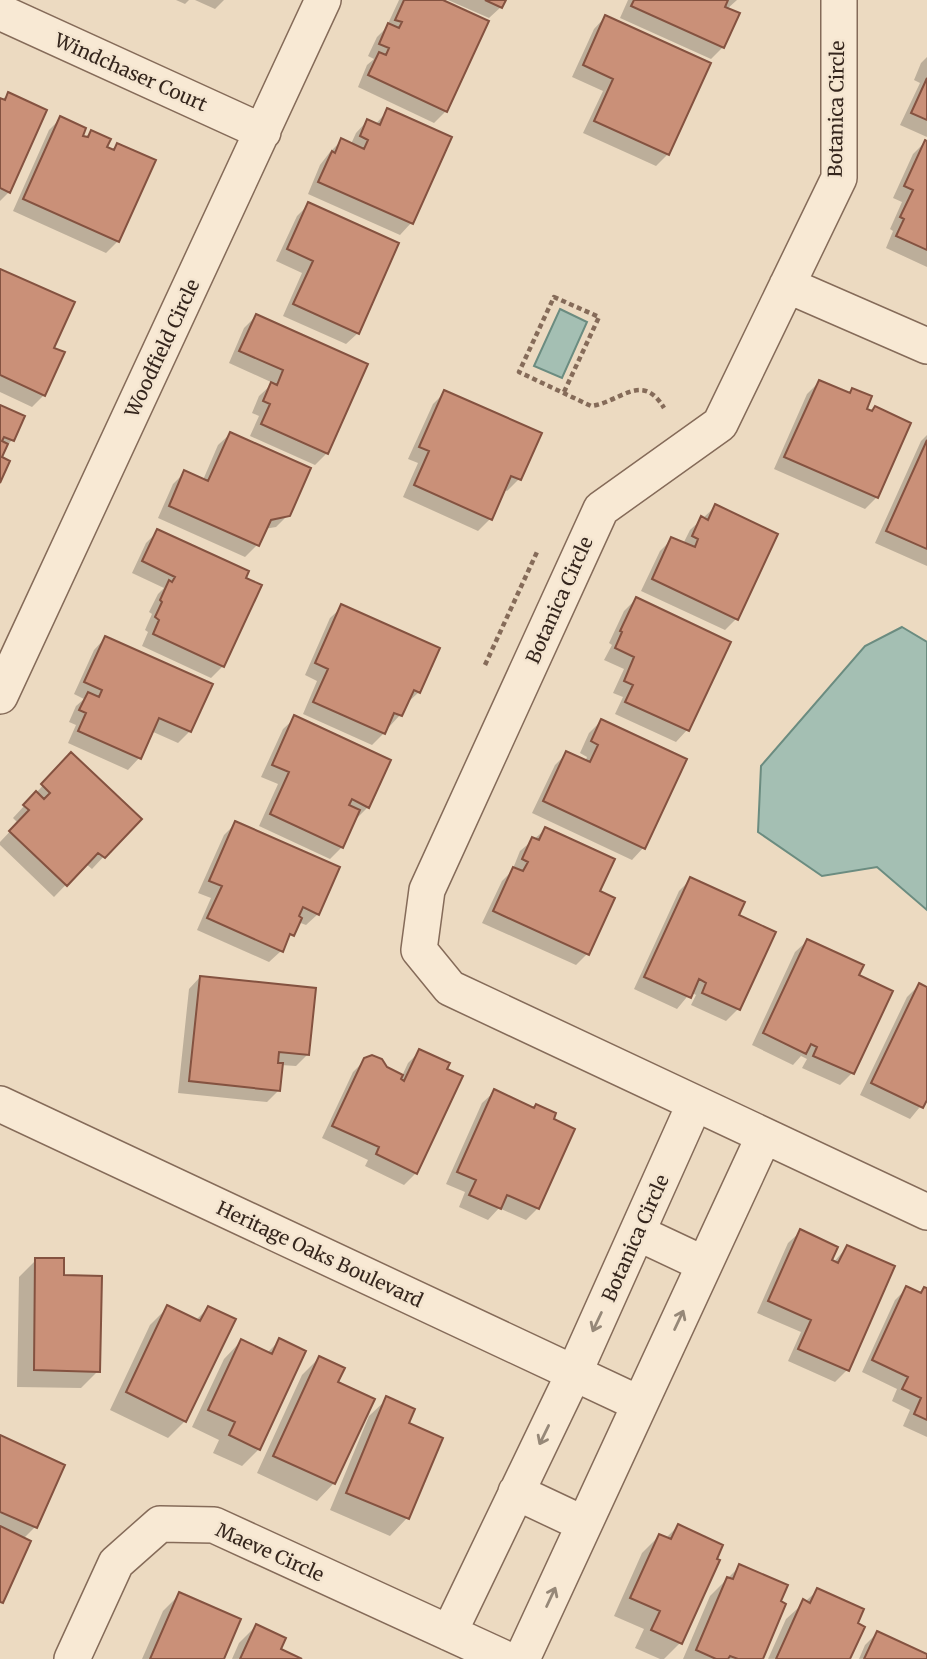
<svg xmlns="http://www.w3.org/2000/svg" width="927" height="1659" font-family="Merriweather,serif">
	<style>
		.water { fill: #a4bfb3; stroke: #6b8c80; stroke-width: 2 }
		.shadow { fill: #0003 }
		.building { fill: #ca9078; stroke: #845240; stroke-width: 2 }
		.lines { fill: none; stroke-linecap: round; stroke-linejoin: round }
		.street-casing { stroke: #856b59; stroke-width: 38 }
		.path { stroke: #856b59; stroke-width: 4.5; stroke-dasharray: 5 3.5; stroke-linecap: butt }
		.street { stroke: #f8e9d4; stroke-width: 35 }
		.oneway { stroke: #968878 }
		.labels { text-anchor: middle; stroke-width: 5; stroke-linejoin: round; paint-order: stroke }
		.street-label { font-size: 19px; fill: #35261d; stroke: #f4e5d0 }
	</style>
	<rect width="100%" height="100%" fill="#ecdac1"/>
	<!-- water -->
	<path class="water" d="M560,309L587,322L562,378L534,366Z
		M902,627L927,642V910L877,867L822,876L758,832L761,766L865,646Z"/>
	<!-- shadow -->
	<path class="shadow" d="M176,0H189L185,4Z
		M195,0H224L215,9Z
		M399,0H439L446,111L434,123L358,87L367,65L374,59L368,56L377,37L386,28Z
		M448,0H504L501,7L489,18Z
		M628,0H737L727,9L723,47L711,59L620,18Z
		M605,17L709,64L668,154L656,166L583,133L603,91L572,77L594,29Z
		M927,57V137L900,125L920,83L914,80L921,63Z
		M8,94L9,192L0,201V99L2,100Z
		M388,110L411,223L400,235L308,194L320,165L330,152L342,140L351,144L356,133L367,121L375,125Z
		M61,118L80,137L85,138L91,132L105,147L112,151L118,145V241L106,253L13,211L49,130Z
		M925,142L927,143V267L886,248L893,231L890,229L902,202L893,198L913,154Z
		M309,204L358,333L346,344L283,316L302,273L276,261L297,216Z
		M0,271L52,349L44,395L32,407L0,392Z
		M256,316L327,453L315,465L250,436L259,416L252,413L259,396L273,383L229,363L244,328Z
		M819,382L848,395L853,390L864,409L877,497L865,509L774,469L807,394Z
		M445,392L539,434L519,479L507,491L503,489L490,519L478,531L403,497L418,463L408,459L433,404Z
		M0,407L22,417L12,440L5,448L0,457Z
		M230,434L288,515L276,527L264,529L257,545L245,557L158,518L173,484L185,472L203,480L218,445Z
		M927,435V566L875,543L921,441Z
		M716,506L736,619L725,630L641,591L660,551L672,539L683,544L690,530Z
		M158,531L223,666L211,678L142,646L148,632L145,630L152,614L149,612L158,594L164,588L132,573L146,543Z
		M636,599L687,730L676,742L615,714L623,697L613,693L624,669L604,660L612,645L609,643L624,611Z
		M342,607L438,649L419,692L406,704L400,715L389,727L387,726L384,733L372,745L303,714L317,681L305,675L330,618Z
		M105,638L190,731L178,743L151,731L139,758L128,770L68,743L76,725L69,722L76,706L84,699L74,694L94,650Z
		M295,718L368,807L356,819L342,847L330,859L259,826L278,784L261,777L283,729Z
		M601,721L643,848L632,860L532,813L555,765L567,753L585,762L587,757L580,753L589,733Z
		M71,755L139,819L92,869L86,864L54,897L0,845V842L18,823L13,818Z
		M236,823L318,914L306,925L298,922L281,951L269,962L197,930L211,898L198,893L224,835Z
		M546,829L598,892L587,954L576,965L482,923L502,881L512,871L520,851Z
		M691,879L737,916L773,933L738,1009L726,1021L691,1005L696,995L691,992L677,1009L634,989L679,891Z
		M807,941L857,976L890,992L852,1073L840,1085L802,1068L807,1059L801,1056L793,1065L752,1045L795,952Z
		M200,977L307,1055L296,1066L281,1065L278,1091L267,1102L178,1093L189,989Z
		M919,985L927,989V1103L924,1102L910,1119L860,1095L907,997Z
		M420,1051L416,1173L404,1185L365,1166L368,1160L322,1138L353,1072L365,1060L402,1076L408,1063Z
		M494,1092L538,1208L526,1220L499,1208L488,1220L459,1207L465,1192L446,1184L482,1103Z
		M800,1232L833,1263L847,1247V1370L835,1382L788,1361L801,1332L757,1313L788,1243Z
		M36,1260L62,1276L98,1371L81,1388L17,1387L19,1277Z
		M907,1288L919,1294L924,1289L927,1290V1437L903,1426L910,1410L892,1401L897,1389L862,1372L895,1300Z
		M168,1307L195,1321L208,1308L185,1421L168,1438L110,1410L150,1325Z
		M280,1340L259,1449L242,1466L213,1453L219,1440L192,1427L224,1359L241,1341L267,1353Z
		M319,1358L336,1383L334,1483L317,1501L257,1473L302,1375Z
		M387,1399L407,1424L441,1439L407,1518L390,1536L330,1510L369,1416Z
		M0,1437L63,1466L35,1527L23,1539L0,1603Z
		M678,1526L680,1643L664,1659H660L635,1648L644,1629L614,1616L642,1553L659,1536L665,1539Z
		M740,1566L761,1659H683L710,1596Z
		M818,1590L848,1659H768L786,1619Z
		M180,1594L222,1659H142L163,1611Z
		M256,1626L279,1650L298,1659H232L239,1643Z
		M877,1633L927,1656V1659H859L865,1645Z"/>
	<!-- building -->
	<path class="building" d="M404,0H443L489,21L447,112L368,75L379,52L386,55L389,48L379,44L388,23L399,28L402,22L395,20Z
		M485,0H506L502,8Z
		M634,0H728L725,7L740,13L724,48L631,6Z
		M605,15L711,63L669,155L594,121L613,79L583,65Z
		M927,78V120L911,113Z
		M8,92L47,110L10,193L0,188V98L5,100Z
		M387,108L452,137L413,224L318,182L332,151L335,153L341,138L364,149L368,140L360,136L367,119L380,125Z
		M60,116L86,128L83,136L88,137L91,130L111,139L107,147L114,150L117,143L156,160L119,242L23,199Z
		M925,140L927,141V250L896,236L904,219L900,217L913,190L904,186Z
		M308,202L399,243L359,334L293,304L313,261L287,249Z
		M0,269L75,302L54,348L65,352L45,396L0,375Z
		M256,314L368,364L328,454L261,424L270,404L263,401L271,382L277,385L283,370L239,351Z
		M819,380L850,393L852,388L872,396L867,409L872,411L875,406L911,423L878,498L784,457Z
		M444,390L542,433L521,480L511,476L492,520L414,485L429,451L419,447Z
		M0,405L25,416L14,441L4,437L2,441L8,444L2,457L10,461L0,483Z
		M230,432L311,468L290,516L271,520L259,546L169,506L184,470L208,481Z
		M927,440V549L886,531Z
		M715,504L778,534L738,620L652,579L671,537L695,547L698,539L692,536L701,516L708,520Z
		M157,529L249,571L246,578L262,585L224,667L153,634L159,620L155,617L162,602L160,600L169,580L172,582L175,577L142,561Z
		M636,597L731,642L689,731L625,702L633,685L624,681L634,657L615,648L622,632L620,631Z
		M341,604L440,648L420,693L414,690L402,716L394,713L385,734L313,702L328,669L315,663Z
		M105,636L213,684L191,732L159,718L141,759L78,731L86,713L79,710L88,692L99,697L102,690L84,682Z
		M294,715L391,760L369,808L352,799L349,805L360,810L343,848L270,814L289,772L272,765Z
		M601,719L687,759L645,849L543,801L566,751L590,762L598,745L591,741Z
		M71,752L142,819L105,858L98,853L67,886L9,831L29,810L23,805L36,791L44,799L50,793L41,784Z
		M235,821L340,867L319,915L303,907L299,916L302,918L294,936L290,934L283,952L207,918L222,886L209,881Z
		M545,827L615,859L600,891L615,898L589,955L493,911L513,867L523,871L528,862L522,859L532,837L539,840Z
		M690,877L745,902L739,915L776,932L740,1010L702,993L706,983L699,979L691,998L644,977Z
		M807,939L864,965L859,975L893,991L854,1074L813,1056L817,1047L811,1044L806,1054L763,1033Z
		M200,976L316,988L309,1055L279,1052L278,1063H283L280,1091L189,1081Z
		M919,983L927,987V1100L923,1108L871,1083Z
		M419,1049L450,1063L447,1069L463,1076L417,1174L376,1154L379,1147L332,1126L364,1058L372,1055L382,1059L387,1067L403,1075L401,1079L404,1081Z
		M494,1089L534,1108L536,1104L556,1113L554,1119L575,1129L539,1209L507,1195L501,1209L469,1195L476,1180L457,1172Z
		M800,1229L838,1247L832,1260L838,1263L847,1245L895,1266L849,1371L798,1349L811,1320L768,1301Z
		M35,1258H64V1275L102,1276L100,1372L34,1370Z
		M906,1286L921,1293L924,1287L927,1288V1420L914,1414L921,1398L902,1389L908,1377L872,1360Z
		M167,1305L200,1321L208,1306L236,1319L186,1422L126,1392Z
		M279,1338L306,1351L260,1450L229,1435L235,1422L208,1410L241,1339L272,1354Z
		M319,1356L345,1368L338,1382L375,1399L335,1484L273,1456Z
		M386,1396L415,1409L409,1423L443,1438L409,1519L346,1493Z
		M0,1435L65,1465L37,1528L0,1512Z
		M678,1524L723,1545L717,1559L720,1560L682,1644L651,1630L660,1611L630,1598L659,1534L671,1539Z
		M0,1526L31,1541L3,1603L0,1602Z
		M739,1564L788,1585L781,1601L786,1604L763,1659H738L730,1656L728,1659H716L696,1650L727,1577L733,1579Z
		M817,1588L864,1609L858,1623L865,1627L850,1659H776L803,1599L810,1603Z
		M179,1592L241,1619L224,1659H150Z
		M256,1624L286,1638L281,1649L302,1659H240Z
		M877,1631L927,1654V1659H864Z"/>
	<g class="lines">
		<defs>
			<path id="street" d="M839,0V178L720,424L601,509L427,890L419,950L450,988L927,1212
				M0,12L263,132
				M787,285L927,346
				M0,696L323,0
				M0,1104L640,1404
				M638,1233L704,1264
				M516,1492L584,1524
				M449,1633L574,1373L695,1103
				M72,1659L116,1563L160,1524L214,1525L506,1659
				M522,1659L764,1136"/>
		</defs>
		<!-- street casing -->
		<use href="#street" class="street-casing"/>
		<!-- path -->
		<path class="path" d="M564,392L599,317L554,297L519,372L591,406C621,402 642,371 664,408
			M485,665L537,552"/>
		<!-- street -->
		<use href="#street" class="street"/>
	</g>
	<!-- one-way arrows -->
	<defs><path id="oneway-shaft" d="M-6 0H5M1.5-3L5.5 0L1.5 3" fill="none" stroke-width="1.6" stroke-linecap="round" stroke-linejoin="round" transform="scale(1.75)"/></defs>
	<g class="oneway">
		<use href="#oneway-shaft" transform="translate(679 1320) rotate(-65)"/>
		<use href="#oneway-shaft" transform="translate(597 1322) rotate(115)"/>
		<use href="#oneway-shaft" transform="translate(544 1435) rotate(116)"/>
		<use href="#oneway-shaft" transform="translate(551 1597) rotate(-65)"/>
	</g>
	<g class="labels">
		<!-- street labels -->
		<g class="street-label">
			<text transform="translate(131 72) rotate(24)" y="7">Windchaser Court</text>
			<text transform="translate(836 109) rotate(-89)" y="7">Botanica Circle</text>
			<text transform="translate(162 348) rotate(-65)" y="7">Woodfield Circle</text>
			<text transform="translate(559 600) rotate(-66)" y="7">Botanica Circle</text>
			<text transform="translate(635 1238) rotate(-66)" y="7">Botanica Circle</text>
			<text transform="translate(320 1254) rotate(25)" y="7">Heritage Oaks Boulevard</text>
			<text transform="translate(270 1552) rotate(24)" y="7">Maeve Circle</text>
		</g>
	</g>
</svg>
